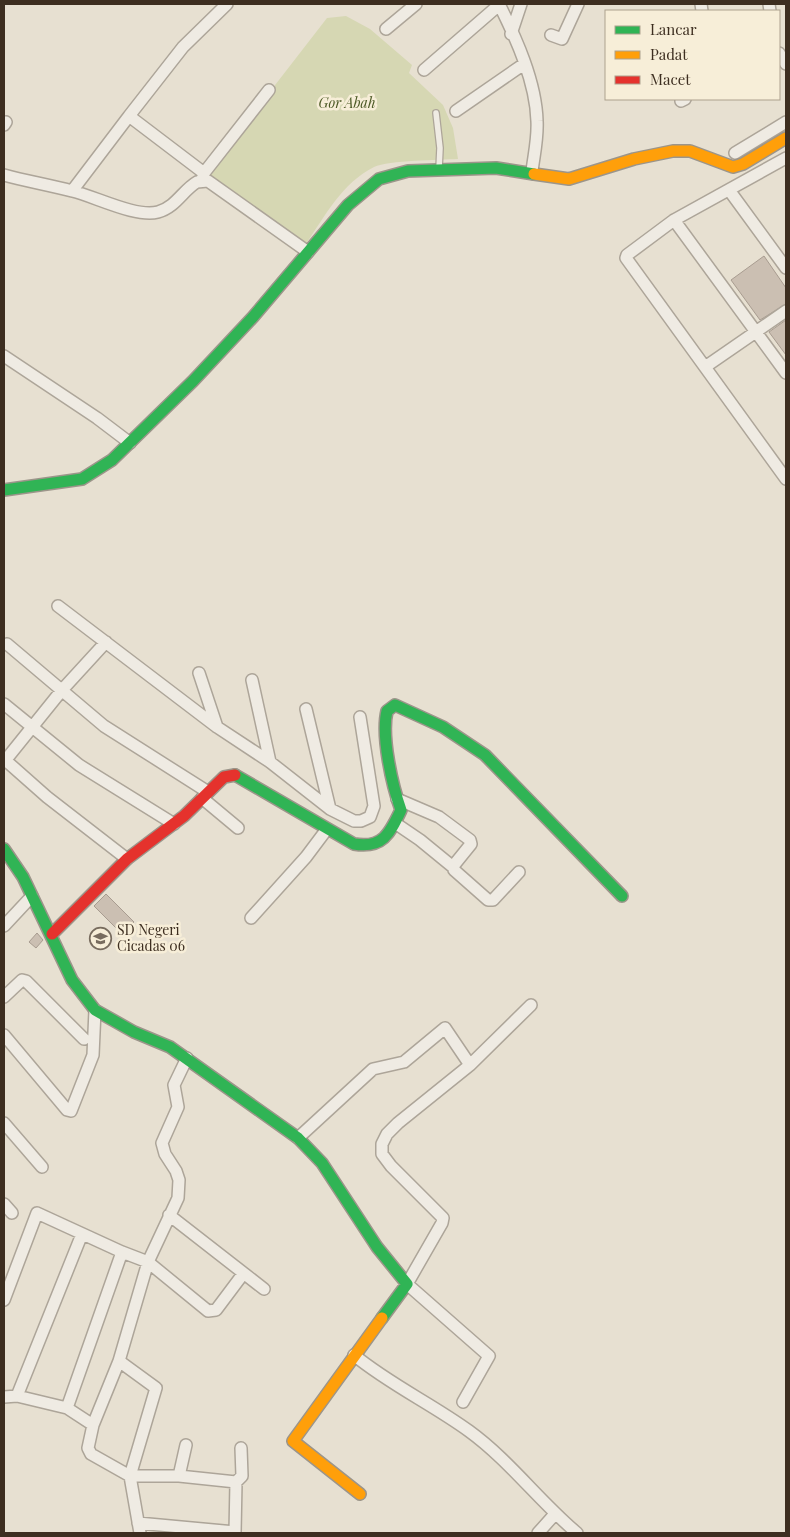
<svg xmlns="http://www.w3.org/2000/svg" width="790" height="1537" font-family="'Playfair Display',serif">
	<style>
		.green { fill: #d6d7b3 }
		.building { fill: #cbbfb2; stroke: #a89c90 }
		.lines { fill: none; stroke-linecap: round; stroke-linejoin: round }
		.lane-casing { stroke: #ada599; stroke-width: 8 }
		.street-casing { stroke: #ada599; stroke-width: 14 }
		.fast-casing { stroke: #9c958a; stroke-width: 14 }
		.slow-casing { stroke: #9c958a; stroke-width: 14 }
		.jam-casing { stroke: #9c958a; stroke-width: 14 }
		.lane { stroke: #efebe3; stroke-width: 5.5 }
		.street { stroke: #efebe3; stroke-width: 11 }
		.fast { stroke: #30b455; stroke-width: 11 }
		.slow { stroke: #ff9f0a; stroke-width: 11 }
		.jam { stroke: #e5322d; stroke-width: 11 }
		.labels { text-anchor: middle; stroke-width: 5; stroke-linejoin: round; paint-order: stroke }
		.park-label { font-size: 14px; font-style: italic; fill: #4d5a26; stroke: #f7eed8 }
		.poi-label { font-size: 14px; fill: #3d2e20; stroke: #f7eed8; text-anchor: start }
	</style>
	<rect width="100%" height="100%" fill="#e7e0d1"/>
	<!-- green -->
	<path class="green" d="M346,16L370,29L412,65L409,73L443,105L453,128L458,159C439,160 389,160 374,167C342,183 325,216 306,244L207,173L327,18Z"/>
	<!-- building -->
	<path class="building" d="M764,256L786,288V304L760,320L731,280Z
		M786,320V355L769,332Z
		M106,894L134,922L122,934L94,906Z
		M37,933L43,940L36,948L29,942Z"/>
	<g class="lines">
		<defs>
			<path id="lane" d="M436,113L440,148L439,169"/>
			<path id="street" d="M499,4C516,38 536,82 537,121C538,138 534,155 532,171
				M701,4L702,11
				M769,4L770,11
				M386,29L416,4
				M511,34L521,4
				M551,35L562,39L578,4
				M779,53L786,64
				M424,70L499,5
				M681,101L685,99
				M456,111L524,64
				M4,125L6,122
				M735,153L786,122
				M786,158L674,220L627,255L626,258L786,479
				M204,173L129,116L183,47L227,4
				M4,175C26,181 49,185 72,191C94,196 136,218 158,212C176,207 183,190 197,182L208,181L308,252
				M202,179L204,173L269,90
				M729,190L786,268
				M72,191L129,116
				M674,220L786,373
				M4,356L97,418L130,443
				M705,367L786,311
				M58,606L217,727L270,762L330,809L354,821H361L370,817L374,806L360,717
				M7,644L104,726L208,792
				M199,673L217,727
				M252,680L270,762
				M4,704L79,765L174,824
				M306,709L330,809
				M4,759L47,797L127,859
				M4,762L62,690L106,642
				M202,798L238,828
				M397,799L439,817L470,840L471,844L454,865V870L488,900H493L519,872
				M395,823L420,840L453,867
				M251,918L306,857L327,829
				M4,926L32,896
				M4,997L22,980L26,981L84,1039
				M4,1035L67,1110L71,1111L93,1055L95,1010
				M187,1058L174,1085L178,1107L162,1143L165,1154L176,1171L179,1180L178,1198L148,1262L119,1361L93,1425L88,1448L91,1454L130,1476H179L236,1482
				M4,1123L42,1167
				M298,1138L373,1069L404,1062L445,1028L470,1065
				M4,1204L12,1213
				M169,1215L264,1289
				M4,1300L37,1213L122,1252L148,1262L208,1311L216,1310L243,1274
				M354,1355C389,1384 432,1404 469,1431C509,1460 539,1501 577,1533
				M119,1361L156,1388L130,1476L140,1533
				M17,1396L82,1234
				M4,1397L17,1396L67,1408L122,1252
				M463,1402L489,1356L407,1284L442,1223L443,1218L391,1166L382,1154V1144L387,1134L398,1123L470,1065L531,1005
				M67,1408L93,1425
				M179,1476L186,1445
				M138,1523L235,1532
				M235,1533L236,1482L242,1476L241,1448
				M538,1533L555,1514"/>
			<path id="fast" d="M4,490L82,479L112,460L193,381L253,317L348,205L379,179L408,171L496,168L534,174
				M235,775L354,844C383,849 390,833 401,810C392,785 381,736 387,711L395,705L443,727L485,755L622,896
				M4,849L23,877L72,980L95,1010L134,1032L170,1047L298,1138L322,1163L377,1247L407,1284L382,1318"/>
			<path id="slow" d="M534,174L569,179L634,159L673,151H690L733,167L743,164L786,138
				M360,1494L293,1441L382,1318"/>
			<path id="jam" d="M52,934L127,859L184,816L224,777L235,775"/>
		</defs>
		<!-- lane casing -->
		<use href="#lane" class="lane-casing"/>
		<!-- street casing -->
		<use href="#street" class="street-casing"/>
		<!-- fast casing -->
		<use href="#fast" class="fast-casing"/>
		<!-- slow casing -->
		<use href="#slow" class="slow-casing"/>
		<!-- jam casing -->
		<use href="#jam" class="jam-casing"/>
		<!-- lane -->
		<use href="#lane" class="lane"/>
		<!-- street -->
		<use href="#street" class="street"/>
		<!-- fast -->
		<use href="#fast" class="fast"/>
		<!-- slow -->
		<use href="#slow" class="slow"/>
		<!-- jam -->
		<use href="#jam" class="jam"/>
	</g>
	<!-- icons -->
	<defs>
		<symbol id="school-ring" viewBox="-11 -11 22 22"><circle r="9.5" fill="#f7eed8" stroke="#786c5e" stroke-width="1.5"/><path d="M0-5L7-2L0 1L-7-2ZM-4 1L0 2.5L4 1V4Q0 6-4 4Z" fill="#786c5e"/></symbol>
	</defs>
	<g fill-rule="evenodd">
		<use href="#school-ring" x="88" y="926" width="25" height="25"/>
	</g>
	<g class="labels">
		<!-- park labels -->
		<g class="park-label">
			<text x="347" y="108">Gor Abah</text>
		</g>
		<!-- poi labels -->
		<g class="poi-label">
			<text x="117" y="935">SD Negeri<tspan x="117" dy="16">Cicadas 06</tspan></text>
		</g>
	</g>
	<!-- border -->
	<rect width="790" height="1537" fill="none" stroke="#3d2e20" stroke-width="10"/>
	<!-- legend -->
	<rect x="605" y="10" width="175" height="90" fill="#f7eed8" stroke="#ada18e"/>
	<rect x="615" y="26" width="25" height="8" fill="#30b455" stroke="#ada18e"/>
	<text x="650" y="35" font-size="15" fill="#3d2e20">Lancar</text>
	<rect x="615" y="51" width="25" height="8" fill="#ff9f0a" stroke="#ada18e"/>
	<text x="650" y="60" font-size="15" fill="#3d2e20">Padat</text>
	<rect x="615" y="76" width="25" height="8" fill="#e5322d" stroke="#ada18e"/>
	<text x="650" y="85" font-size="15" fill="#3d2e20">Macet</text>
</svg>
